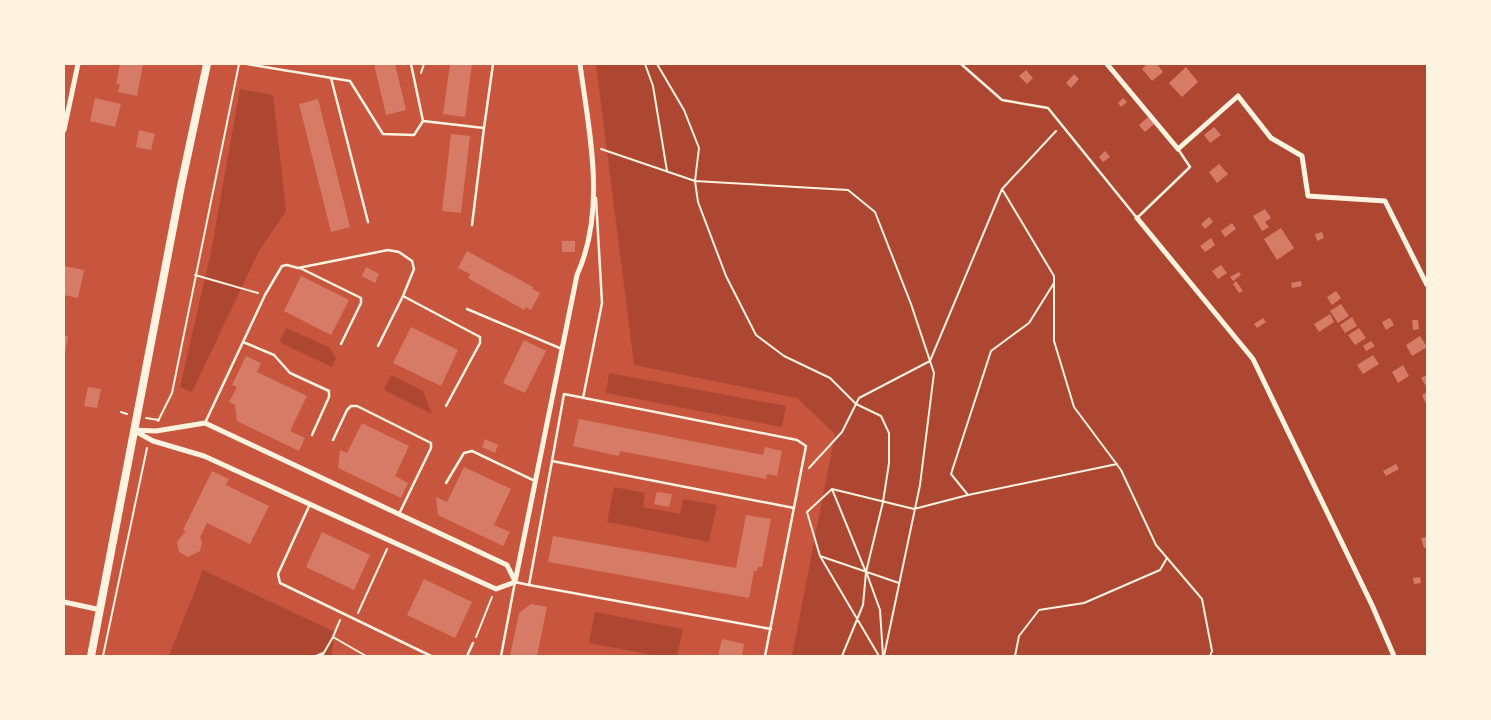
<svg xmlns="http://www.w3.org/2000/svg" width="1491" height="720" font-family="'DejaVu Sans',sans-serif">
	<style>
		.green { fill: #ae4732 }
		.building { fill: #d67c66 }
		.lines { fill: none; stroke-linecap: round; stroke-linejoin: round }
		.path { stroke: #fff3e0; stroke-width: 2 }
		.service { stroke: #fff3e0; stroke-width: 2.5 }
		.minor { stroke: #fff3e0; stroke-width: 5 }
		.secondary { stroke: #fff3e0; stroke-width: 8 }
	</style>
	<rect width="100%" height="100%" fill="#c8553d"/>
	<!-- green -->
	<path class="green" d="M596,64H1427V656H792L835,434L797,398L634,365Z
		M240,89L273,95L286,211L259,251L192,392L180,387L211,252Z
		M286,328L329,347L336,358L332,367L279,342Z
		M609,373L786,406L782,427L606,393Z
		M391,375L423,391L432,414L384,390Z
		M614,487L645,493L643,507L680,514L683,499L717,505L709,542L607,522Z
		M203,570L335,632L331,656H169Z
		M595,612L683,629L677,656H658L589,643Z"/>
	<!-- building -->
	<path class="building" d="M120,64H143L137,96L118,92L120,84H116Z
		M374,64H395L406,110L386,115Z
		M450,64H472L465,117L443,114Z
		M1147,64H1157L1163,72L1152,81L1142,69Z
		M1186,67L1198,82L1182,97L1169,83Z
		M1026,70L1033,78L1027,84L1019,76Z
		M1074,74L1079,79L1071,88L1066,83Z
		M95,98L121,104L115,127L90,121Z
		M1123,98L1127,102L1121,107L1118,103Z
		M318,99L350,227L331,232L299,104Z
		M1148,117L1154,124L1145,132L1139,125Z
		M1214,127L1221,135L1210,143L1204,135Z
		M139,130L155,134L151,150L136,147Z
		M451,134L470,136L461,213L442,211Z
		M1105,151L1110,157L1103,162L1099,157Z
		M1219,164L1228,174L1217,183L1209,172Z
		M1265,209L1271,218L1265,222L1269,227L1262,231L1253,216Z
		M1209,217L1213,222L1205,229L1201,224Z
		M1232,223L1236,229L1225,237L1221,231Z
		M1281,228L1294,248L1277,260L1264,239Z
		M1322,232L1324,238L1317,241L1315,234Z
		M1211,238L1215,245L1205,252L1200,246Z
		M562,241H575V252H562Z
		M467,251L533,287L532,289L540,293L531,310L526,307L524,310L468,278L470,274L458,268Z
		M1221,265L1227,273L1218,279L1212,271Z
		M64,266L84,270L78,298L64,295Z
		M366,267L379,274L375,283L362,276Z
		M1239,272L1241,275L1233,281L1230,277Z
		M301,276L349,300L331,335L284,311Z
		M1236,281L1243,291L1239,293L1233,284Z
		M1301,281L1302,286L1292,288L1291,283Z
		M1336,291L1341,298L1332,305L1327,297Z
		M1341,304L1349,316L1338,323L1330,311Z
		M1330,314L1334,322L1319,332L1314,324Z
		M1352,317L1357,326L1345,333L1340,325Z
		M1263,318L1266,322L1257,328L1254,324Z
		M1390,318L1394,325L1386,330L1382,322Z
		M1412,320H1418L1419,329L1413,330Z
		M411,327L458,350L441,386L393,363Z
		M1359,328L1366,338L1355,345L1348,335Z
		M64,335L68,336L65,353H64Z
		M1420,336L1427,347L1412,356L1406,345Z
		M524,340L546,351L525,393L503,383Z
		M1371,341L1375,346L1366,351L1363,346Z
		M1373,355L1379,364L1363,374L1357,365Z
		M246,356L261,363L257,372L307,396L290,431L305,438L299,451L237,421L235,405L229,402L237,387L232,385Z
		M1403,365L1409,376L1398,383L1392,372Z
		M1427,375V388L1421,378Z
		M88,387L101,389L97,408L84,406Z
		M1427,392V406L1422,395Z
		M579,419L763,455L765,447L782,451L777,476L767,474L766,479L620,451L619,456L573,446Z
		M362,423L409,446L395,476L408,483L401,498L338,468L340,450L347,453Z
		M485,439L498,445L495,453L482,447Z
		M1396,464L1399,469L1386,476L1383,471Z
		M464,467L511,489L494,525L510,532L503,546L438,515L436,497L447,502Z
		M212,471L229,479L226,485L269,506L250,544L207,523L200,537L202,542L200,551L188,557L179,552L177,542L186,531L183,530Z
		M657,492L672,494L669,507L654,504Z
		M746,515L771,519L762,567H758L757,571H754L749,598L548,562L553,536L736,568Z
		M322,532L370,555L354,590L306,567Z
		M1427,537V547L1424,548L1421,538Z
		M1420,577L1421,583L1414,584L1413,578Z
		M424,579L472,602L455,638L407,615Z
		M531,604L547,607L537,656H510L519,613Z
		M722,639L744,644L742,656H718Z"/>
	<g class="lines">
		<!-- path -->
		<path class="path" d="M645,64L653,86L667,171
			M657,64L684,110L699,148L695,181L698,202L726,276L756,335L784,356L830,378L856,404L881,416L889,433V463L883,502L866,572L863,605L842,656
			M421,73L424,64
			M601,149L695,181L848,190L875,212L911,304L934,373L920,485L884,656
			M1002,189L1054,276V341L1074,407L1121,470L1156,545L1202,599L1212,651L1210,656
			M195,275L258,293
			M1054,283L1029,323L991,351L951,474L968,495L1117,464
			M121,412L127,414
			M146,418L159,420
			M158,421L172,393L239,64
			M809,468L842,432L859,398L930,361L1002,189L1056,131
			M832,489L807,512L820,556L879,656
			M832,489L865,570
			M832,489L914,509L968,495
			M820,556L899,583
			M867,574L880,610L883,656
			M358,613L387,549
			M340,620L333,637L366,656
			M476,637L492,597
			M103,656L147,448
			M316,656L323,653
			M322,656L333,637
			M1015,656L1019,636L1039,610L1084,603L1160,570L1167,558"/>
		<!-- service -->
		<path class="service" d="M247,64L350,81L383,134L414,135L423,121L411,64
			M961,64L1002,100L1048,108L1137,218L1190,167L1178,149
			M331,78L368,222
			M423,121L484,128L493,64
			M472,225L484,128
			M300,268L361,298V303L341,344
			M467,309L562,349
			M243,342L274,355L290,373L329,391V397L312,435
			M378,346L403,296
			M583,398L602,303L596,198
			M205,423L265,295L282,266L287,265L298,268L388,250L399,252L412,261L414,269L403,296L480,337V343L446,406
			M333,440L347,410L351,406H357L431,443V448L399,514
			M552,461L529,585L771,629
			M446,483L464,453L472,451L535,481
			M310,504L278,574L280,583L431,656
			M467,656L473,643
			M501,656L515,582L529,585
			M765,656L806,446L797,440L564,394L552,461L794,508"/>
		<!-- minor -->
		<path class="minor" d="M1107,64L1178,149L1238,96L1271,138L1302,156L1308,196L1385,201L1427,285
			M64,130L78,64
			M1137,218L1253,359L1372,605L1394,656
			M134,430L156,431L205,423L507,565L515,581
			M135,431L153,441L204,456L496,589L515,582
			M515,582L577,275C607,208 589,133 580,64
			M64,602L101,610"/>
		<!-- secondary -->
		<path class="secondary" d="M91,656L181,186L207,64"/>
	</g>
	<!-- border -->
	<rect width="1491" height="720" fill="none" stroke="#fff3e0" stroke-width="130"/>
</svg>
